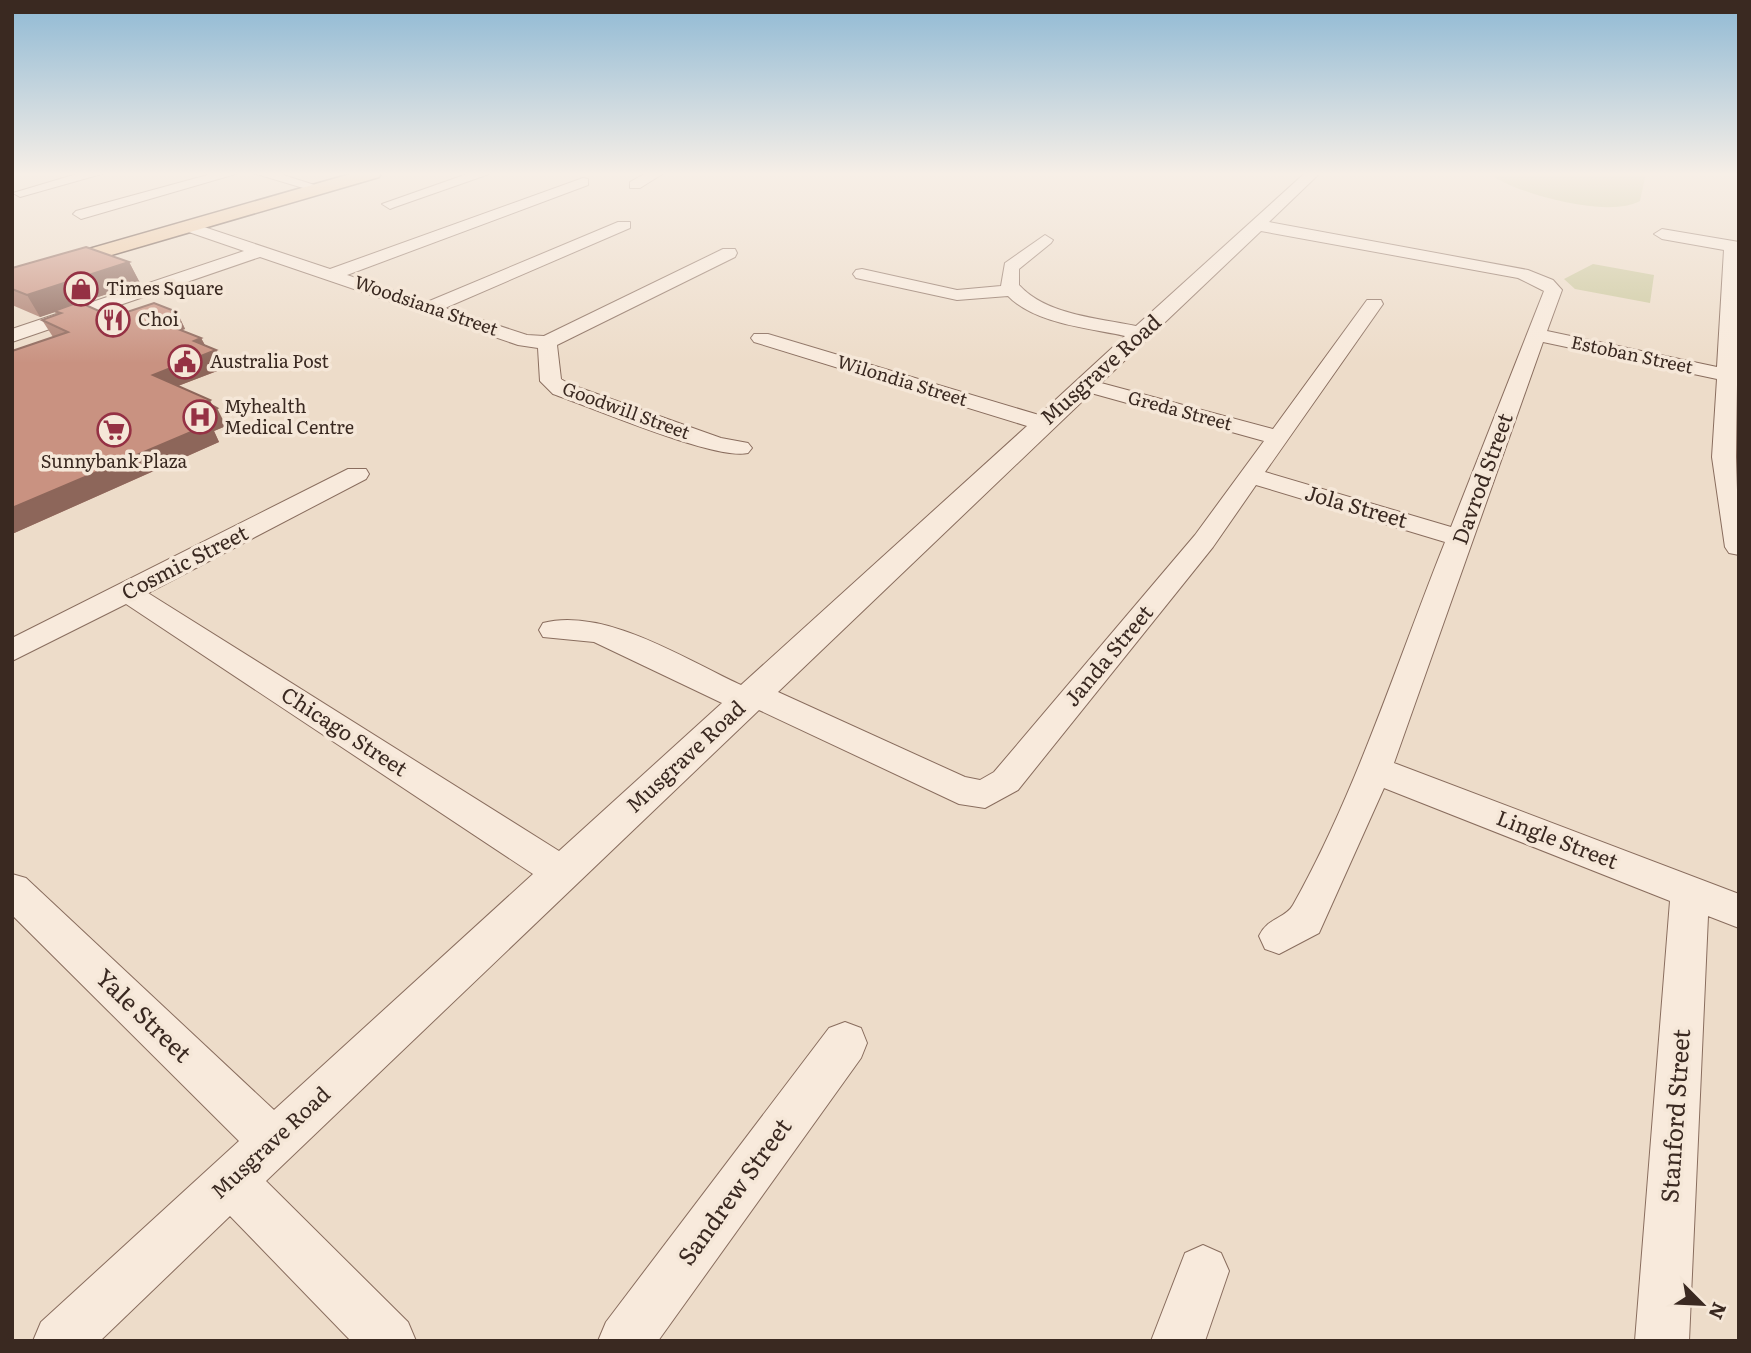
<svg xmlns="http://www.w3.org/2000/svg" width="1751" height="1353" font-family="Literata,serif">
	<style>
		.green { fill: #cbc89d }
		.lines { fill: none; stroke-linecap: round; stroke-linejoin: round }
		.minor-casing { stroke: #896d5e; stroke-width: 2 }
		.major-casing { stroke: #573c32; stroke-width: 3 }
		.minor { fill: #f8eadc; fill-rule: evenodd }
		.major { fill: #eec9a3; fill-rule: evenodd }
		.wall { fill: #ad7e6f }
		.shaded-wall { fill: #8d665a }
		.building { fill: #c99281; stroke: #8d665a; stroke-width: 2 }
		.labels { text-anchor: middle; stroke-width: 7; stroke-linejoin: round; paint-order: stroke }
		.far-poi-label { font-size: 18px; fill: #3a2921; stroke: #f5e7d8; text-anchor: start }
		.far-street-label { font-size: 18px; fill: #3a2921; stroke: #f5e7d8 }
		.street-label { font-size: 21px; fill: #3a2921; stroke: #f5e7d8 }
		.near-street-label { font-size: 24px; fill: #3a2921; stroke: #f5e7d8 }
	</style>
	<rect width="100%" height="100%" fill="#eddcc9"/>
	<!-- green -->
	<path class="green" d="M1488,173H1646L1640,201C1608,219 1516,194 1488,173Z
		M1593,264L1654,275L1650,303L1575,289L1564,279Z"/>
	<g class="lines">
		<defs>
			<path id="minor" d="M80,173H105L20,197L13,193Z
				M215,173H239L81,219L73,214L76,211Z
				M253,173H277L327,189L320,193Z
				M470,173H492L395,207L390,209L382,204Z
				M646,173H664L640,188H630V182Z
				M1305,173H1320L1269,222L1528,270L1553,280L1562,290L1547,331L1717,367L1724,250L1662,239L1654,234L1662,229L1739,242L1736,457L1739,555L1729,553L1725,547L1712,457L1717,379L1543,342L1394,763L1739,894V928L1708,916L1689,1341H1635L1670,901L1384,788L1319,933L1279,954L1265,949L1259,936C1268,917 1285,919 1293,905C1356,793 1397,662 1445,542L1256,485L1213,547L1018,790L985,808L959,804L759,710L266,1181L408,1322L416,1341H351L230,1216L100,1341H33L41,1322L239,1141L12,915V874L26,878L274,1110L533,874L126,604L12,661V638L348,469H366L369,474L366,479L148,593L559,851L722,703L594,642L543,637L539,630L543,623C605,607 686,660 741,685L1027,426L754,342L751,338L754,334H768L1039,415L1125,336C1089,328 1035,324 1008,296L957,300L856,278L853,274L856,270L862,269L957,290L1001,286L1005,263L1045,235L1053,240L1051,243L1019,269V285C1046,315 1098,318 1136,326ZM1261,231L1518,278L1544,291L1451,527L1265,472L1383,304L1381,300H1367L1273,429L1101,383ZM1091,393L1264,441L1195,535L994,772L980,780L965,777L778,692Z
				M583,178L588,179V185L347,275L427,302L618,222H630V228L445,308L527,335L544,336L723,249H735L737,253L735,257L557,345L561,379L569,384L721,438L748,443L752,448L748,453C716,461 591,407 553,394L540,381L538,348L518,345L260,257L12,342V329L244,251L180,229V223H192L330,269Z
				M845,1022L861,1028L867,1043L861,1058L658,1341H598L606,1322L829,1028Z
				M1203,1245L1221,1253L1229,1271L1205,1341H1151L1185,1253Z"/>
			<path id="major" d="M354,173H381L379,177L12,284V271Z"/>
		</defs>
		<!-- minor casing -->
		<use href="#minor" class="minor-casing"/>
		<!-- major casing -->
		<use href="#major" class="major-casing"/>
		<!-- minor -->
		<use href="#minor" class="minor"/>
		<!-- major -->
		<use href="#major" class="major"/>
	</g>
	<!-- wall -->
	<path class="wall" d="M129,262L140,283L80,303L112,317L177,312L185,329L181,330L201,338L205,345L216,350L225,368L178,386L212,405L226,426L214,431L219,442L12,534V351L53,337L42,320L57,315L55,312L40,317L12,305V268Z"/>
	<!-- shaded-wall -->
	<path class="shaded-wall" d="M129,262L140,283L56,311H54L55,312L40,317L27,295Z
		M177,312L185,329L164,337L155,320Z
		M201,338L209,353L216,350L225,368L162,392L153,375L194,341Z
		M210,400L214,409L217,408L226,426L214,431L219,442L12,534V508L195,417L206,402Z"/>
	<!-- building -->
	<path class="building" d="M86,247L129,262L27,295L12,289V268Z
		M79,302L112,317L154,303L177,312L155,320L201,338L194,341L216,350L153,375L210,400L206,402L217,408L195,417L210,424L12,508V351L68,332L42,320L61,313L54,311Z"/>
	<!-- sky -->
	<linearGradient id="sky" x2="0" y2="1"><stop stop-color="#8fb9d4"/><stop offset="0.48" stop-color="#f7efe7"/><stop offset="1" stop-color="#f7efe7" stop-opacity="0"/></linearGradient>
	<rect width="1751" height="363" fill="url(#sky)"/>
	<!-- icons -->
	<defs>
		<symbol id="shop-ring" viewBox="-11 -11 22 22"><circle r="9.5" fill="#f5e7d8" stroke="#953144" stroke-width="1.5"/><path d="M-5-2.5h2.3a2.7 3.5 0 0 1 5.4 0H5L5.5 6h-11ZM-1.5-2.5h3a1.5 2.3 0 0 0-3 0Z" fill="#953144"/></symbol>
		<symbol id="restaurant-ring" viewBox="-11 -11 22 22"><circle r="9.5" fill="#f5e7d8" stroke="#953144" stroke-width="1.5"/><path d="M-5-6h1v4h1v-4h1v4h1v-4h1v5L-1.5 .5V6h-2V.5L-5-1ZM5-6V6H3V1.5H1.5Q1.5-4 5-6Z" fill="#953144"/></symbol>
		<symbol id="civic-ring" viewBox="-11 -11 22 22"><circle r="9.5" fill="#f5e7d8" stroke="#953144" stroke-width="1.5"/><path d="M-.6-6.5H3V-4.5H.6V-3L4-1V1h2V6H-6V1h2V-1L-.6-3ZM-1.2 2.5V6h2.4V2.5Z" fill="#953144"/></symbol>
		<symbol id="hospital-ring" viewBox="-11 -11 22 22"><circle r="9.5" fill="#f5e7d8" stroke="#953144" stroke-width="1.5"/><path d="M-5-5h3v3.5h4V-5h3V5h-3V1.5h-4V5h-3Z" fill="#953144"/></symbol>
		<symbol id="supermarket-ring" viewBox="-11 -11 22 22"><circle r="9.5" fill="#f5e7d8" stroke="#953144" stroke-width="1.5"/><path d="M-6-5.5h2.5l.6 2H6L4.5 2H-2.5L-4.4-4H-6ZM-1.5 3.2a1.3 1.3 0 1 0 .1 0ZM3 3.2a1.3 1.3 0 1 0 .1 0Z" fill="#953144"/></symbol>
	</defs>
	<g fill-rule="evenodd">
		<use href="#shop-ring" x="62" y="270" width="38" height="38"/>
		<use href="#restaurant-ring" x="94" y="301" width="38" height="38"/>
		<use href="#civic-ring" x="166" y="343" width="38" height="38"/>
		<use href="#hospital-ring" x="181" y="398" width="38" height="38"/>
		<use href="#supermarket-ring" x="95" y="411" width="38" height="38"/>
	</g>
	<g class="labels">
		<!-- far-poi labels -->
		<g class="far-poi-label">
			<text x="106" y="295">Times Square</text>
			<text x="138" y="326">Choi</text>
			<text x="210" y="368">Australia Post</text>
			<text x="224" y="413">Myhealth<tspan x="224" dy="21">Medical Centre</tspan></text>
			<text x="114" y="468" text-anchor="middle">Sunnybank Plaza</text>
		</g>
		<!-- far-street labels -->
		<g class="far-street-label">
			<text transform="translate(426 306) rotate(19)" y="6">Woodsiana Street</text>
			<text transform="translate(1632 355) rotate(12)" y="6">Estoban Street</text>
			<text transform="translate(902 381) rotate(17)" y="6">Wilondia Street</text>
			<text transform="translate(626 411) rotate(20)" y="6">Goodwill Street</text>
			<text transform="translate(1180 411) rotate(15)" y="6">Greda Street</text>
		</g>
		<!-- street labels -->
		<g class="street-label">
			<text transform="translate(1101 370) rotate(-42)" y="7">Musgrave Road</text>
			<text transform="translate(1483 479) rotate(-70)" y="7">Davrod Street</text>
			<text transform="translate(1356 507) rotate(16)" y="7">Jola Street</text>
			<text transform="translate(185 563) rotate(-27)" y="7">Cosmic Street</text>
			<text transform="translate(1109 656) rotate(-50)" y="7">Janda Street</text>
			<text transform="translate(344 732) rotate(33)" y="7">Chicago Street</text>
			<text transform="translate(686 757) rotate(-43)" y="7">Musgrave Road</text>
			<text transform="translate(1557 840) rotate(21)" y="7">Lingle Street</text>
			<text transform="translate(271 1143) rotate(-43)" y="7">Musgrave Road</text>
		</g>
		<!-- near-street labels -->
		<g class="near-street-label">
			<text transform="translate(143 1016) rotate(44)" y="8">Yale Street</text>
			<text transform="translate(1676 1116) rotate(-86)" y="8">Stanford Street</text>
			<text transform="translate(735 1192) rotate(-54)" y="8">Sandrew Street</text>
		</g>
	</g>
	<!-- border -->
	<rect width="1751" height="1353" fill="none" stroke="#3a2921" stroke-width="28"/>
	<!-- north arrow -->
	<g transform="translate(1702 1304) rotate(114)" stroke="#f5e7d8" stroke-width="5" paint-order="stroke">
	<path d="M0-5L12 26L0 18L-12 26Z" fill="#3a2921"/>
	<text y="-10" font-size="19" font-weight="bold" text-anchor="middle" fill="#3a2921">N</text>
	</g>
</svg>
